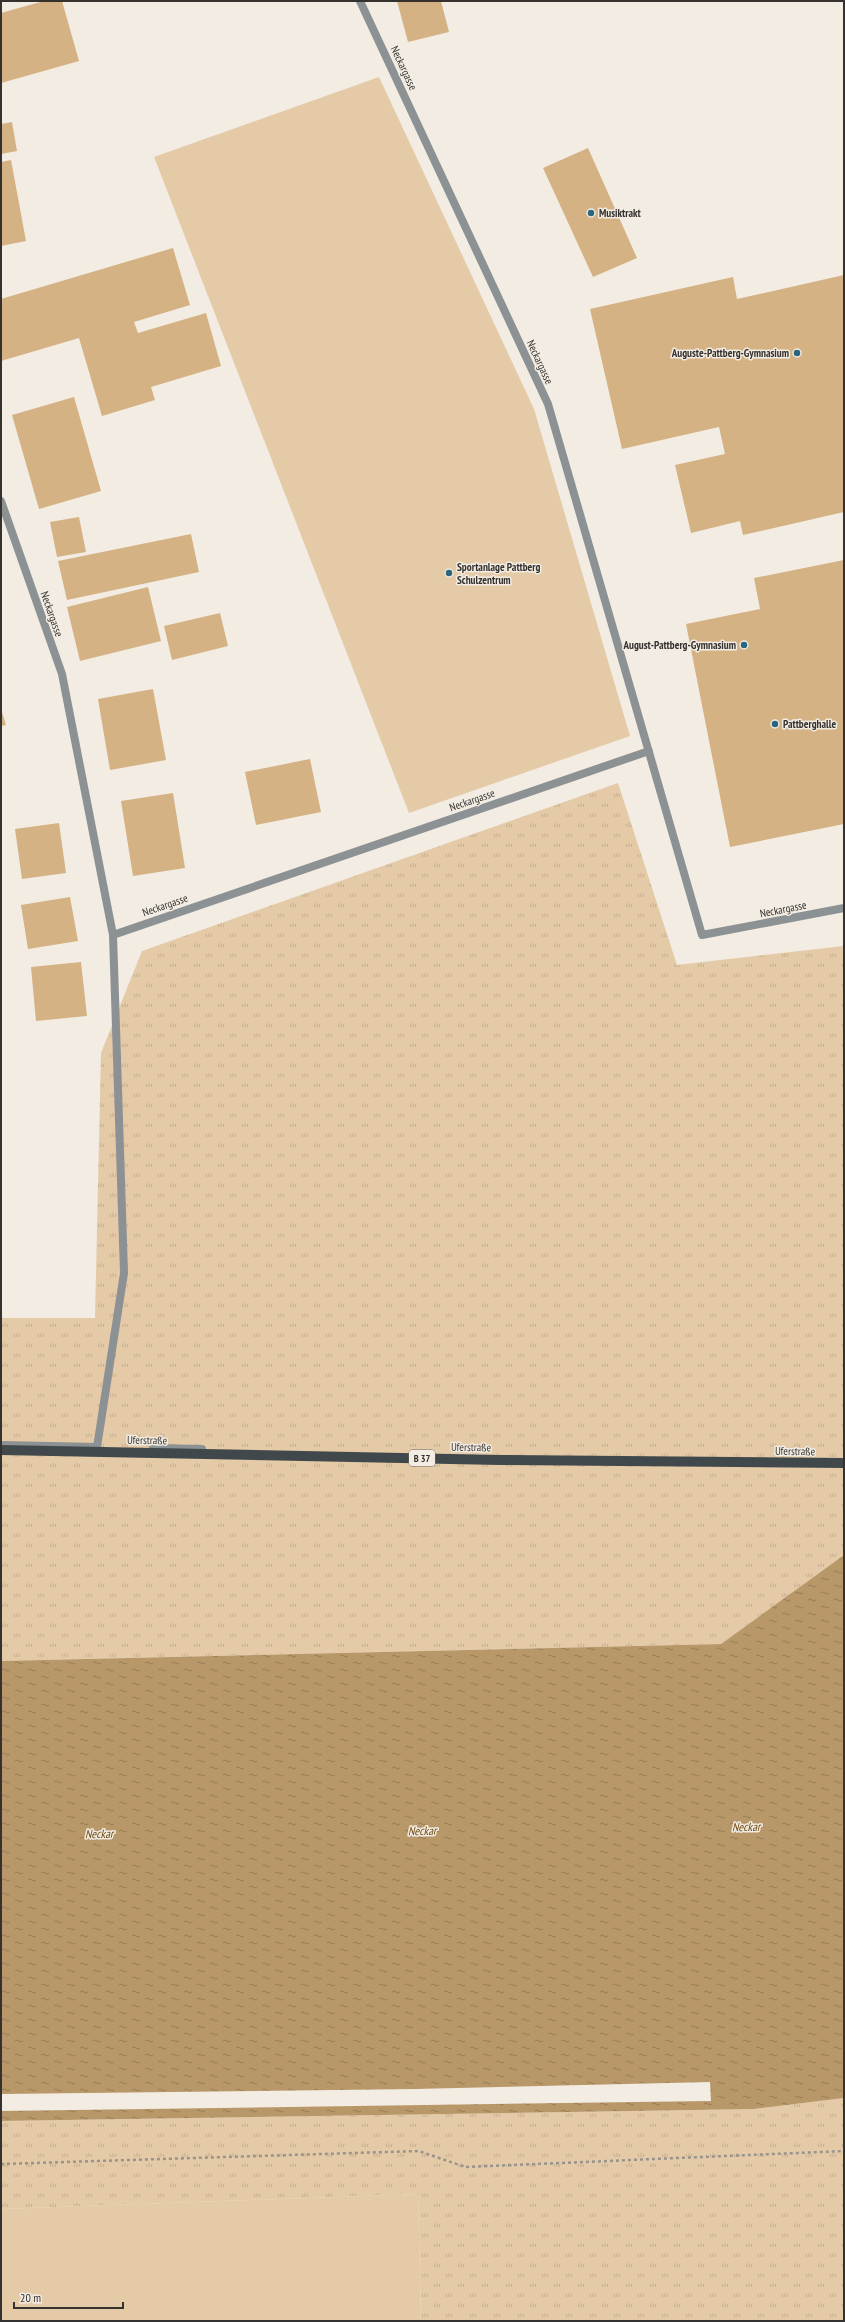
<svg xmlns="http://www.w3.org/2000/svg" width="845" height="2322" font-family="'PT Sans Narrow',sans-serif">
	<style>
		.grass { fill: url(#grass-tufts) }
		.garden { fill: #e4caa7 }
		.water { fill: url(#water-ripples) }
		.pier { fill: #f2ece3 }
		.building { fill: #d5b283 }
		.lines { fill: none; stroke-linecap: round; stroke-linejoin: round }
		.path { stroke: #98948d; stroke-width: 2.5; stroke-dasharray: 3 3; stroke-linecap: butt }
		.service { stroke: #8c9193; stroke-width: 8 }
		.minor { stroke: #8c9193; stroke-width: 8 }
		.primary { stroke: #40484b; stroke-width: 10 }
		.poi-dot { fill: #2a667e; stroke: #f2ece3; stroke-width: 1.5 }
		.labels { text-anchor: middle; stroke-width: 3; stroke-linejoin: round; paint-order: stroke }
		.shield { fill: #f2ece3; stroke: #6d6964; stroke-width: 1 }
		.shield-label { font-size: 10px; font-weight: bold; fill: #34312e }
		.street-label { font-size: 11px; fill: #34312e; stroke: #f2ece3 }
		.poi-label { font-size: 11px; font-weight: bold; fill: #34312e; stroke: #f2ece3; text-anchor: start }
		.water-label { font-size: 12px; font-style: italic; fill: #6e4c14; stroke: #f2ece3 }
	</style>
	<defs>
		<pattern id="grass-tufts" width="24" height="20" patternUnits="userSpaceOnUse"><rect width="24" height="20" fill="#e4caa7"/><path d="M3 7l-1-3M5 7V3M7 7l1-3M15 17l-1-3M17 17v-4M19 17l1-3" fill="none" stroke="#c4ae90"/></pattern>
		<pattern id="water-ripples" width="26" height="14" patternUnits="userSpaceOnUse"><rect width="26" height="14" fill="#b89768"/><path d="M2 4q2-2 4 0t4 0M15 11q2-2 4 0t4 0" fill="none" stroke="#967c56"/></pattern>
	</defs>
	<rect width="100%" height="100%" fill="#f2ece3"/>
	<!-- grass -->
	<path class="grass" d="M618,783L677,965L844,946V1555L721,1644L1,1661V1318H95L101,1053L142,951Z
		M844,2098V2321H421L418,2194L1,2209V2121L754,2109Z"/>
	<!-- garden -->
	<path class="garden" d="M379,77L534,409L630,736L409,813L154,157Z
		M418,2194L421,2321H1V2209Z"/>
	<!-- water -->
	<path class="water" d="M844,1555V2098L754,2109L1,2121V1661L721,1644Z"/>
	<!-- pier -->
	<path class="pier" d="M710,2082L711,2101L1,2111V2094L415,2089Z"/>
	<!-- building -->
	<path class="building" d="M44,1H62L79,61L1,83V13Z
		M397,1H441L449,32L408,42Z
		M12,122L17,151L1,154V124Z
		M588,148L637,258L593,277L543,168Z
		M11,160L26,241L1,246V162Z
		M173,248L190,305L134,322L138,333L206,313L221,366L151,387L155,400L102,416L79,338L1,361V299Z
		M844,275V512L743,535L740,521L691,533L675,465L725,454L719,427L622,449L590,309L733,277L737,299Z
		M74,397L101,491L39,509L12,415Z
		M79,517L86,552L57,557L50,522Z
		M191,534L199,572L67,600L58,561Z
		M844,560V824L730,847L686,624L760,609L754,578Z
		M148,587L161,641L80,661L67,607Z
		M220,613L228,646L172,660L164,626Z
		M153,689L166,760L110,770L98,699Z
		M1,709L6,725L1,726Z
		M310,759L321,812L256,825L245,772Z
		M173,793L185,868L133,876L121,801Z
		M59,823L66,873L22,879L15,829Z
		M70,897L78,941L28,949L21,905Z
		M81,962L87,1016L36,1021L31,967Z"/>
	<g class="lines">
		<!-- path -->
		<path class="path" d="M1,2164L419,2151L465,2167L844,2151"/>
		<!-- service -->
		<path class="service" d="M1,1445L97,1447
			M97,1447L124,1273
			M153,1448L202,1449"/>
		<!-- minor -->
		<path class="minor" d="M360,1L548,404L702,935L844,908
			M1,501L62,674L113,935L124,1273
			M113,935L649,751"/>
		<!-- primary -->
		<path class="primary" d="M1,1450L500,1460L844,1463"/>
	</g>
	<!-- markers -->
	<g class="poi-dot">
		<circle cx="591" cy="213" r="4"/>
		<circle cx="797" cy="353" r="4"/>
		<circle cx="449" cy="573" r="4"/>
		<circle cx="744" cy="645" r="4"/>
		<circle cx="775" cy="724" r="4"/>
	</g>
	<g class="labels">
		<!-- shield labels -->
		<rect class="shield" x="409" y="1450" width="26" height="16" rx="3"/>
		<g class="shield-label">
			<text x="422" y="1462">B 37</text>
		</g>
		<!-- street labels -->
		<g class="street-label">
			<text transform="translate(404 68) rotate(65)" y="4">Neckargasse</text>
			<text transform="translate(540 362) rotate(65)" y="4">Neckargasse</text>
			<text transform="translate(52 614) rotate(71)" y="4">Neckargasse</text>
			<text transform="translate(472 800) rotate(-19)" y="4">Neckargasse</text>
			<text transform="translate(165 905) rotate(-19)" y="4">Neckargasse</text>
			<text transform="translate(783 909) rotate(-11)" y="4">Neckargasse</text>
			<text transform="translate(147 1440) rotate(1)" y="4">Uferstraße</text>
			<text transform="translate(471 1447) rotate(1)" y="4">Uferstraße</text>
			<text transform="translate(795 1451) rotate(1)" y="4">Uferstraße</text>
		</g>
		<!-- poi labels -->
		<g class="poi-label">
			<text x="599" y="217">Musiktrakt</text>
			<text x="789" y="357" text-anchor="end">Auguste-Pattberg-Gymnasium</text>
			<text x="457" y="571">Sportanlage Pattberg<tspan x="457" dy="13">Schulzentrum</tspan></text>
			<text x="736" y="649" text-anchor="end">August-Pattberg-Gymnasium</text>
			<text x="783" y="728">Pattberghalle</text>
		</g>
		<!-- water labels -->
		<g class="water-label">
			<text transform="translate(746 1827) rotate(-1)" y="4">Neckar</text>
			<text transform="translate(422 1831) rotate(-1)" y="4">Neckar</text>
			<text transform="translate(99 1834) rotate(-1)" y="4">Neckar</text>
		</g>
	</g>
	<!-- border -->
	<rect width="845" height="2322" fill="none" stroke="#34312e" stroke-width="4"/>
	<!-- scale -->
	<path d="M14 2302v6h109v-6" fill="none" stroke="#34312e" stroke-width="2"/>
	<text x="20" y="2302" font-size="12" fill="#34312e" stroke="#f2ece3" stroke-width="3" paint-order="stroke">20 m</text>
</svg>
